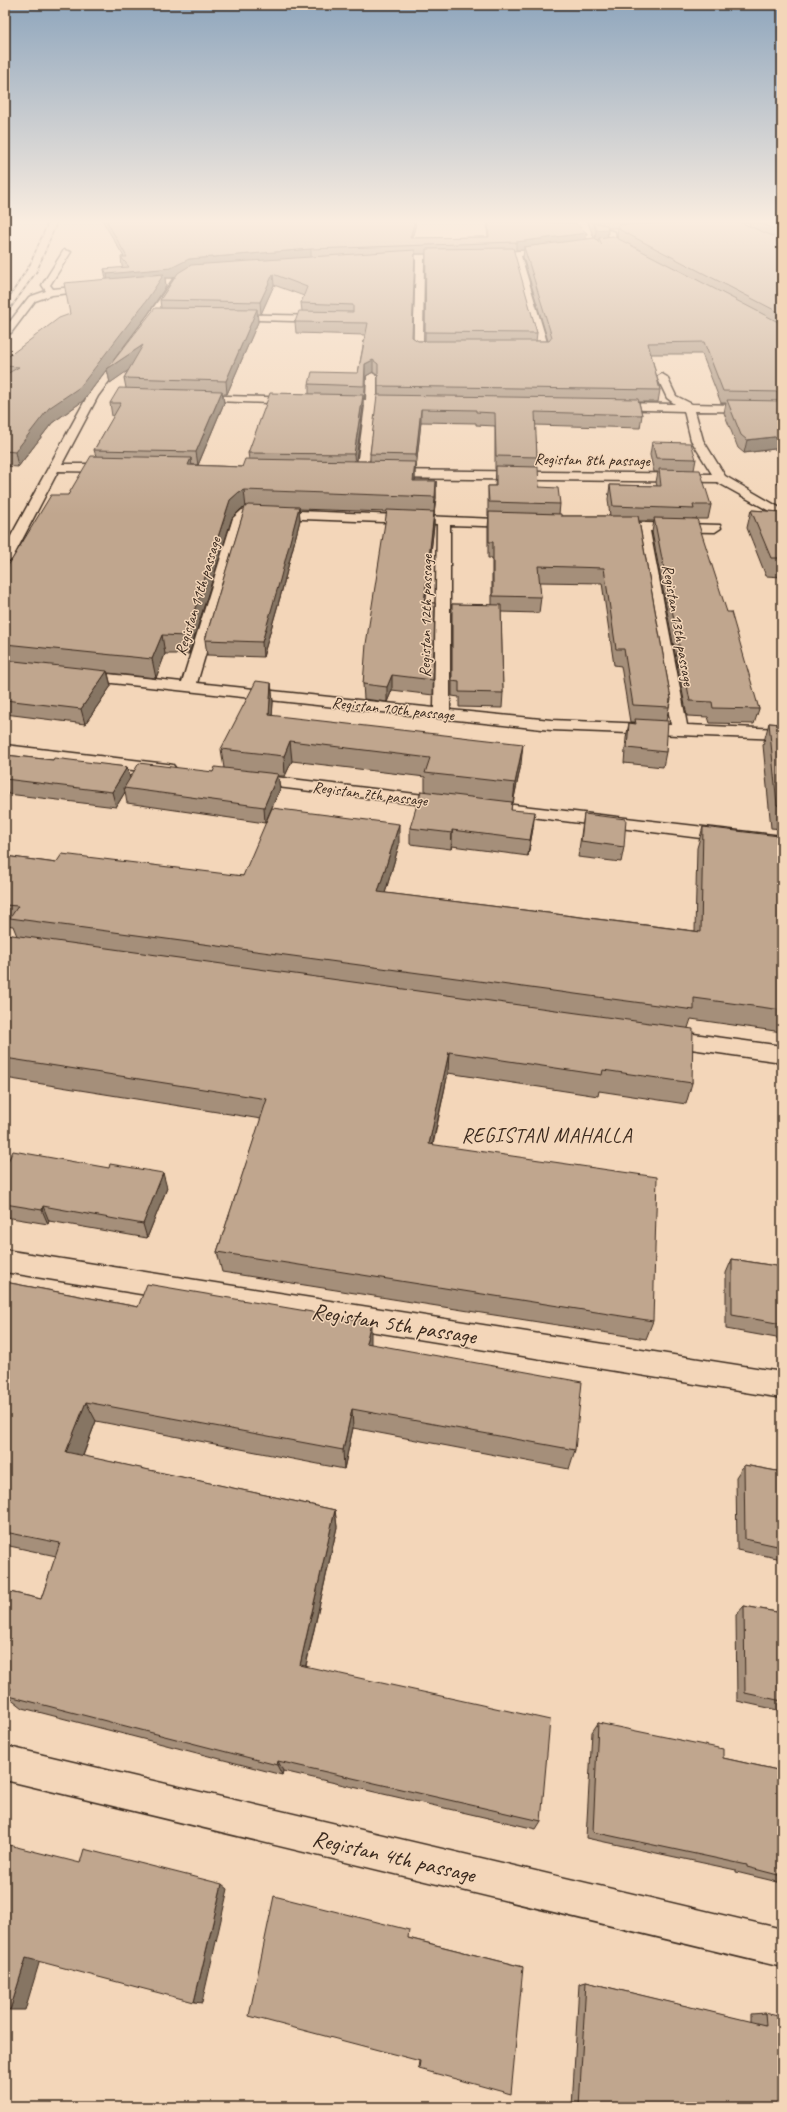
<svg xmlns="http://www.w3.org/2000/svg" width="787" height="2112" font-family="Caveat,sans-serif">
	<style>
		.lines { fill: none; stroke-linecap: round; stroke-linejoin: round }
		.street-casing { stroke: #3b2a1e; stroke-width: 3 }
		.street { fill: #f3d6b9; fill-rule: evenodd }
		.rail-casing { stroke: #3b2a1e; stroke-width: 1.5 }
		.rail { stroke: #f3d6b9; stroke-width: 1; stroke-dasharray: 3.5; stroke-linecap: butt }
		.wall { fill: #a58f7a; stroke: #3b2a1e; fill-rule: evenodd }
		.shaded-wall { fill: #867463; stroke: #3b2a1e }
		.building { fill: #c0a68e; stroke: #3b2a1e }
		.labels { text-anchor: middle; stroke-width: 3; stroke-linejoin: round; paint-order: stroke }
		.far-street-label { font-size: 16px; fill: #3b2a1e; stroke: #f3d6b9 }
		.neighbourhood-label { font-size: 20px; letter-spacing: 1px; fill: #3b2a1e; stroke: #f3d6b9 }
		.near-street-label { font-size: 23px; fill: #3b2a1e; stroke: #f3d6b9 }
	</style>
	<rect width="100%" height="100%" fill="#f3d6b9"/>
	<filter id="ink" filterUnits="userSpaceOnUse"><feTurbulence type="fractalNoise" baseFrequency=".025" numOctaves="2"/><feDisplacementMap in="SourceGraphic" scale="8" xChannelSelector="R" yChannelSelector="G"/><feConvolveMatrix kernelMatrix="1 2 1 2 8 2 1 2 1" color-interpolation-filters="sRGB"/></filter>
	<g filter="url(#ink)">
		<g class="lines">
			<defs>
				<path id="street" d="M773,220H782V223L716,230L712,228L716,226Z
					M608,230L615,232L616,244L589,247L585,245L589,243L609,240Z
					M553,247L557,249L556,251L521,256L549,349C544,354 522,354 517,349L522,346H538L513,257L424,259L423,345L445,347L446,349C441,354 418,353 413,348L416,260L384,261L380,258L384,255C440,254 497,254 553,247Z
					M64,250L71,252L50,285L53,289L94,285L97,286V290L52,295L35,301L11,333H5V328L29,297L46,291L42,285Z
					M177,277L181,280L156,318L98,396L62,464H115L121,468L115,472L58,471L12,559L5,563V547L88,395L149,314L174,278Z
					M228,314L326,316L331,319L326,322L225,319V315Z
					M372,373L377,376V400L407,401L412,404L407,407L376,406L368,473L362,477L356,473L365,406L333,405L328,402L333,399L366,400L367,376Z
					M662,374L667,377L676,396L692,404L782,406V412L695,411L703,440L725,476L782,509V518L717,482L386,478L380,474L386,470L712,474L691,440L684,411L609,409L604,406L609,403L675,404L667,398L657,377Z
					M193,395L297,398L302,401L297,404L189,400L188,398Z
					M246,509L522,520L523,523L522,526L517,527L450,525V710L551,720L671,725L637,530H609L603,526L609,522L720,525L721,528L715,532L650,531L687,725L782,729V739L551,730L75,679L72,676L75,673L80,671L182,682L233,518L242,510ZM249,517L437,524L434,708L197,683L245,520Z
					M5,745L167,764L173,765L176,769L173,773L167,774L5,755Z
					M250,774L449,798L455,799L458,803L455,807L449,808L244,783L241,779L244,775Z
					M505,804L782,836V848L499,813L496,809L499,805Z
					M664,1030L782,1046V1062L656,1044L653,1038L656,1032Z
					M5,1250L782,1372V1398L5,1272Z
					M5,1746L782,1929V1967L5,1780Z"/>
			</defs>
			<!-- street casing -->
			<use href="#street" class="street-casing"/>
			<!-- street -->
			<use href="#street" class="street"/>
			<defs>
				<path id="rail" d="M5,304L30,264L49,220
					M5,316L37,271L58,220"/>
			</defs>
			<!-- rail casing -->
			<use href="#rail" class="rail-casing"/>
			<!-- rail -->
			<use href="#rail" class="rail"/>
		</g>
		<!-- wall -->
		<path class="wall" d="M102,220H415V227L412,238L488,237L487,229L488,221L586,239L594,238L587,220H782V448L744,453L738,448L724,413L726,403H721L702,354H651L660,390L658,402H639L642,415L640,428L535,425L537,457L536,467L539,487L560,504L559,514L561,516H610L608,499L610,485L657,486L656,482L658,472H654L650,455L652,442L696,459L694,470L711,505L708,519H692L759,709L754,724L710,723L708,717L687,716L652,532L654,521H639L671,699L666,721V752L663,767L624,763L626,738L629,723L634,724L635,722H630L621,666L614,665L602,583L539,582L541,597L539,613L501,612L503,693L502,708L459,707V697L452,696V604L492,605V558H488V527L489,516H488V486H495L496,469H495V426L476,425V423L421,422L416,468H415V481H436V498L434,514V525L425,603H435L433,695L392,690L387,702L364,699L363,684L387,512L299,509L300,520L281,594L263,657L207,655L205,640L245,508L241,509L232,518L189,654H165L156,678L108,673L111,686L85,724L5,714V571L68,495L96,456L94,450L114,416H112L110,403L126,388L124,378L128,370L110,383L107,369L161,308L160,300L176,275L173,278H165L166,286L148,314L83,401L52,423L18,467L5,466V359L70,314L106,279L104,269L123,268L122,266L121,257H124ZM750,222L749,226L741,223ZM608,228H618L617,235L618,239L607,237ZM524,250L523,257L548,341H536L537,333L513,251ZM415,254H426L425,341H418L413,338ZM274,285L304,296L301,303L302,311L295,322L296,333L365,335L358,373L309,384V394L248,453L249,459L242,467L192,465H198L224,403L223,394H227L258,322L257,314H261ZM373,372L378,376V395L370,454V461H356L363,407V398H365L366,376Z
			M781,470H782V488L777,483Z
			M751,510L782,512V577L766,576L747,528Z
			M271,683L273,702L272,716L521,764L513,803H512L511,810L533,828L528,856L452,846L451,849L410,844V828L425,791V777L292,761L285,776H278L280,789L265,823L127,803L125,792L116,807L8,794L7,796H5V755L53,760L127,767L130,778L213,772L224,768L221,749Z
			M769,723L782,724V829L771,828L763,745Z
			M584,814L624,847L621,862L578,857Z
			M703,827L782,890V1032L691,1019L688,1028L692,1083L686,1104L599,1091L598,1096L448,1073L433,1145L653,1321L646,1339L222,1272L217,1252L261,1119L5,1078V934L17,936L13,926L5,925V856L56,863L243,876L399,845L385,893L695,931L697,848Z
			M5,1167L167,1188L147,1238L49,1221L48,1224L5,1217Z
			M732,1259L782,1267V1339L726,1329V1273Z
			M5,1282L138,1307L371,1344L575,1450L569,1469L353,1428L344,1469L96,1421L83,1456L335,1510L337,1527L306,1666L541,1821L536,1829L283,1771L282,1775L23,1708L9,1697L5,1696V1591L41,1599L56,1556L5,1545Z
			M744,1465L782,1472V1559L737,1550L736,1477Z
			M744,1606L782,1613V1711L737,1701L736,1615Z
			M598,1723L723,1758L782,1771V1883L736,1872V1870L586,1838L592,1732Z
			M408,1938L523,1967L419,2069L418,2068L419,2061Z
			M586,1982L751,2022V2014L765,2013L782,2107H572L579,1984Z"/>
		<!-- shaded-wall -->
		<path class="shaded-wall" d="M415,220V227L410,246V238Z
			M735,220H750V222L734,224Z
			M608,229L607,239L599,238V240H595L596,230Z
			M587,233L586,241L524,247V250H516V242Z
			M311,249V258L190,268L173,278H165L166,286L148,314L83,401L52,423L18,467L15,452L108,283L107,274L189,259Z
			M273,274L274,285L261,314L260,302Z
			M257,309L258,322L227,394L226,381Z
			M143,345L145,359L110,383L107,369Z
			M373,360V372L366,376L365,398V364Z
			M222,391L224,403L198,465L196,452Z
			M363,395V407L355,467L354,454Z
			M421,409V422L416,468V455Z
			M782,436V448L744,453L747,440Z
			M191,458L193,475L188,465Z
			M415,462V478L413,498V481Z
			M436,481V498L434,514L435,497Z
			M244,490L246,508L241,509L232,518L189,654L186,636L230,500L239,492Z
			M299,507L300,520L281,594L263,657L262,642Z
			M434,512V525L424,617V603Z
			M162,635L165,654L156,678L152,659Z
			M107,671L111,686L85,724L81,709Z
			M392,675V690L387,702V687Z
			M271,683L273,702L271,735L269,715Z
			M290,741L292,761L285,776L284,756Z
			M523,744L521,764L513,803L515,783Z
			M127,767L131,782L124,788L125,792L116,807L112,792Z
			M278,774L280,789L265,823L264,807Z
			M5,783L8,794L7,796L5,791Z
			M535,812L533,828L528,856L530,840Z
			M399,824V845L379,914L378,892Z
			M452,830V846L451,849L452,833Z
			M449,1052L448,1073L428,1165L429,1144Z
			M163,1173L167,1188L147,1238L143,1224Z
			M43,1206L49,1221L48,1224L42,1210Z
			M371,1322V1343L367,1364L366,1343Z
			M86,1402L96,1421L77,1471L66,1452Z
			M352,1409L353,1428L344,1469L343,1450Z
			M335,1510L337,1527L303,1678L300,1665Z
			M278,1761L283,1771L282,1775L277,1765Z
			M222,1884L228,1889L202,2003L194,2002Z
			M26,1958L40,1960L25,2010H10Z"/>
		<!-- building -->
		<path class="building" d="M106,220H415L410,238L489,237L488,221L575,223L587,233L516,242L311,249L189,259L171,268L107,274L104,269L129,267L121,257H127Z
			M592,220H596L595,223L607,225L608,229L596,230Z
			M735,220L782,240V314L620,230L618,225Z
			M753,220H782V232Z
			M613,236L782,324V392L723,391L704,342L648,343L660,390L378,386V364L373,360L365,364L364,386L309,384L312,372L358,373L368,323L295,322L299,311L353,312V305L301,303L307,287L273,274L260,302L160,300L178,273L191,265L415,250L412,337L418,341H549L552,337L524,247L595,238L602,245L599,238Z
			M513,248L537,333L425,332L426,249Z
			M164,274L146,301L80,387L49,408L15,452L5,451V375L19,367L5,366V359L59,318L70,314L64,283Z
			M155,308L257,309L226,381L124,378L143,345L107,369Z
			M119,388L222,391L196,452L94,450L121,403H110Z
			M270,393L363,395L354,454L248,453Z
			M377,395L638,399L642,415L535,412L537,457L496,456L495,413L476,412V410L421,409L416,455L370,454Z
			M727,400L782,401V436L747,440L741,435Z
			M652,442L691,443L696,459L656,458Z
			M91,456L191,458L188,465L242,467L245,459L415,462L413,481H436L435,497L244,490L239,492L230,500L186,636L162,635L152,659L5,644V571L51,495H68Z
			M496,466L538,467L539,487L558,488L560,504L489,502L488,486H496Z
			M659,469L700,470L711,505H693L694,509L613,506L610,485L661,486Z
			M248,505L299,507L280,580L262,642L205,640L245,507Z
			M387,510L434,512L424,603H435L433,680L392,675L387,687L363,684L366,644Z
			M751,510L782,512V558H771Z
			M489,512L561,514V516H638L671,699H670L669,707L633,705L624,649H616L604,568L538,566L541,597L493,596V542H489Z
			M654,518L697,519L727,612H731L759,709L713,708L712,702L690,701Z
			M452,604L501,605L503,693L459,692V682L452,681Z
			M5,660L107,671L81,709L5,700Z
			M256,681L271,683L269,715L523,744L515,783L425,773L430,758L290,741L284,756L221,749Z
			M635,719L668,721L666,752L627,748L629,723L636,724Z
			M769,723L782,724V806L777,805Z
			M5,755L53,760L54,758L127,767L112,792L5,779Z
			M139,763L213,772L215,767L278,774L264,807L124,788Z
			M421,791L512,802L511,810L535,812L530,840L452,830V833L410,828Z
			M272,808L399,824L378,892L701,932L703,827L779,836L782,890V1010L694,998V1010L10,918L18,906L5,905V856L56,863L62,854L243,876Z
			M584,814L626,819L624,847L581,841Z
			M5,934L693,1029L692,1083L603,1070L602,1075L449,1052L429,1144L657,1177L653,1321L217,1252L267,1099L5,1058Z
			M13,1151L109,1168L110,1164L163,1173L143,1224L43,1206L42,1210L5,1204V1167Z
			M732,1259L782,1267V1324L732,1315Z
			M5,1282L138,1307L147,1284L371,1322L366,1343L582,1382L575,1450L352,1409L343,1450L86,1402L66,1452L335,1510L300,1665L550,1720L541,1821L278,1761L277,1765L9,1696L11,1688L5,1686V1591L41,1599L60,1543L5,1532Z
			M744,1465L782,1472V1547L745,1539Z
			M744,1606L782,1613V1701L745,1693Z
			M598,1723L723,1749V1758L782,1771V1876L747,1867V1865L593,1832Z
			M5,1844L80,1863L84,1849L222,1884L194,2002L26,1958L10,2010L5,2008Z
			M274,1896L409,1930L408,1938L523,1967L511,2094L419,2069L420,2061L249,2016Z
			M586,1982L766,2025L765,2013L782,2017V2107H579Z"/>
	</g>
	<!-- sky -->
	<linearGradient id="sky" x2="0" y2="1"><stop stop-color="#8fa6bd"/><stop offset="0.43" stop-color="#faede0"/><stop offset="1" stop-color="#faede0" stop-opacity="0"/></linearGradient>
	<rect width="787" height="515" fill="url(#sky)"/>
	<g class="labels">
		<!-- far-street labels -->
		<g class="far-street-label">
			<text transform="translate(592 459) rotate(1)" y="6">Registan 8th passage</text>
			<text transform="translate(197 596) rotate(-73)" y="6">Registan 11th passage</text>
			<text transform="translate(425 616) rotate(-89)" y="6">Registan 12th passage</text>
			<text transform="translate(679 625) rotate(80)" y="6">Registan 13th passage</text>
			<text transform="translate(393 708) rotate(6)" y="6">Registan 10th passage</text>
			<text transform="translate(370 793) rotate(7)" y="6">Registan 7th passage</text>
		</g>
		<!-- neighbourhood labels -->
		<g class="neighbourhood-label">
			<text x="547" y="1142">REGISTAN MAHALLA</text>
		</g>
		<!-- near-street labels -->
		<g class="near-street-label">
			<text transform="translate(394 1323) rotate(9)" y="8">Registan 5th passage</text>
			<text transform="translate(394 1856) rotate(13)" y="8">Registan 4th passage</text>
		</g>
	</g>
	<!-- margin -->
	<rect width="787" height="2112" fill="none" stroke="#f3d6b9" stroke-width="20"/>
	<rect x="10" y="10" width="767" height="2092" fill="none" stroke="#3b2a1e" stroke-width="1.5" filter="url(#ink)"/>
</svg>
